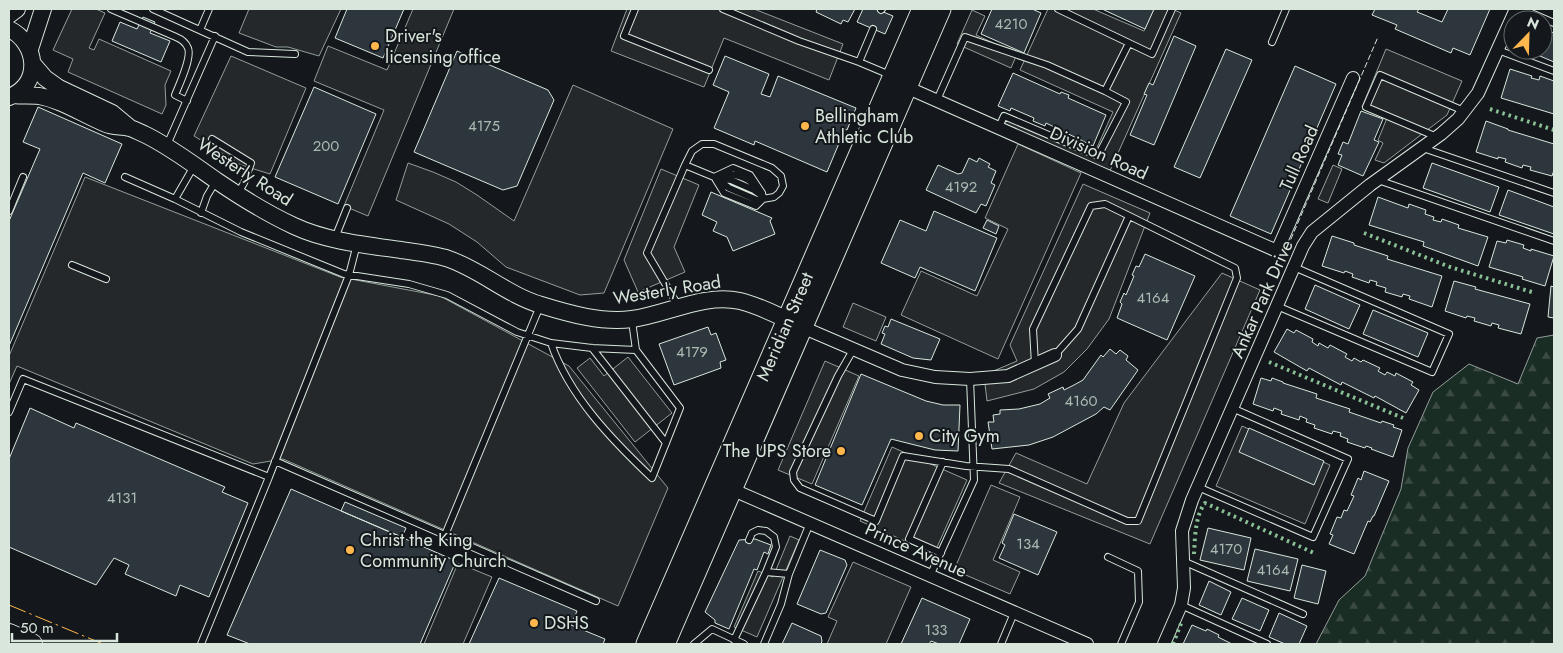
<svg xmlns="http://www.w3.org/2000/svg" width="1563" height="653" font-family="Jost,sans-serif">
	<style>
		.forest { fill: url(#forest-firs); stroke: #939e99 }
		.parking { fill: #24282b; stroke: #939e99 }
		.building { fill: #2c363c; stroke: #d8e6dc }
		.lines { fill: none; stroke-linecap: round; stroke-linejoin: round }
		.service-casing { stroke: #d8e6dc; stroke-width: 8 }
		.minor-casing { stroke: #d8e6dc; stroke-width: 14 }
		.tertiary-casing { stroke: #d8e6dc; stroke-width: 18 }
		.primary-casing { stroke: #d8e6dc; stroke-width: 22 }
		.trunk-casing { stroke: #d8e6dc; stroke-width: 23 }
		.service { stroke: #14181c; stroke-width: 6 }
		.minor { stroke: #14181c; stroke-width: 12 }
		.tertiary { stroke: #14181c; stroke-width: 16 }
		.primary { stroke: #14181c; stroke-width: 20 }
		.trunk { stroke: #14181c; stroke-width: 21 }
		.hedge { stroke: #8ac095; stroke-width: 4; stroke-dasharray: 2.5 4; stroke-linecap: butt }
		.fence { stroke: #d8e6dc; stroke-width: 1; stroke-dasharray: 6 2.5; stroke-linecap: butt }
		.power { stroke: #ffb74d; stroke-width: 1; stroke-dasharray: 18 4 2.5 4; stroke-linecap: butt }
		.poi-dot { fill: #ffb74d; stroke: #14181c; stroke-width: 2 }
		.labels { text-anchor: middle; stroke-width: 4; stroke-linejoin: round; paint-order: stroke }
		.number-label { font-size: 15px; fill: #adbab4 }
		.poi-label { font-size: 18px; fill: #d8e6dc; stroke: #14181c; text-anchor: start }
		.street-label { font-size: 18px; fill: #d8e6dc; stroke: #14181c }
	</style>
	<defs>
		<pattern id="forest-firs" width="22" height="20" patternUnits="userSpaceOnUse" patternTransform="scale(1.25)"><rect width="22" height="20" fill="#1a2d24"/><path d="M5 1l3.5 6h-7zM16 11l3.5 6h-7z" fill="#3b4b43"/></pattern>
	</defs>
	<rect width="100%" height="100%" fill="#14181c"/>
	<!-- forest -->
	<path class="forest" d="M1554,335V644H1316L1339,600L1365,576L1401,489L1408,448L1433,392L1469,364L1518,384L1537,338Z"/>
	<!-- parking -->
	<path class="parking" d="M72,9H96L105,13L89,48L94,50L99,39L171,71L165,85L166,105L162,114L68,72L73,59L53,50Z
		M249,9H341L319,56L288,47H276L239,33Z
		M413,9H454L368,216L344,206L384,110L314,81L328,46L387,70Z
		M627,9H754L843,44L829,80L724,38L704,87L611,51Z
		M1048,9H1093L1144,31L1154,9H1172L1181,13L1109,173L1003,126L1008,116L1094,154L1113,112L1020,70Z
		M972,10L985,16L976,35L1017,54L1011,68L957,44Z
		M1386,49L1462,81L1447,115L1384,163L1375,160L1383,143L1378,140L1387,118L1362,107Z
		M231,56L306,88L270,174L241,165L194,136Z
		M573,85L673,129L604,293L580,295L506,267L477,242L449,224L396,200L408,163L433,172L456,182L477,195L514,221Z
		M1018,144L1081,173L998,359L901,315L921,271L977,296L1008,229L985,218Z
		M1333,165L1342,169L1328,203L1318,199Z
		M661,169L699,185L674,247L685,272L638,292L624,260Z
		M85,177L340,277L440,296L569,366L668,488L618,606L283,459L253,464L17,366L9,384V356Z
		M1083,184L1150,213L1109,319L1087,349L1064,372L1034,389L987,401L984,375L1017,361L1010,345Z
		M1222,273L1260,290L1150,544L999,483L1016,453L1087,484L1124,403Z
		M853,303L886,317L876,341L843,327Z
		M628,357L672,413L635,442L577,368L590,358L604,376Z
		M825,361L859,376L812,484L778,470Z
		M1242,426L1330,465L1305,524L1216,486Z
		M892,447L967,480L934,554L860,521Z
		M991,485L1020,497L993,560L1020,572L1010,594L954,570Z
		M790,536L799,540L757,637L734,627L758,571L773,577Z
		M853,562L911,587L886,644H827L837,621L828,617Z
		M458,563L492,577L463,644H424Z"/>
	<!-- building -->
	<path class="building" d="M347,9H404L383,58L335,38Z
		M817,9H855L848,22L843,20L841,24L816,12Z
		M863,9H876L893,16L885,34L857,22Z
		M992,9H1032L1041,13L1024,53L981,34Z
		M1102,9H1154L1145,29Z
		M1375,9H1419L1417,12L1442,22L1448,9H1490L1470,55L1453,48L1451,53L1395,29L1397,25L1372,15Z
		M143,17L155,22L150,33L170,41L161,62L112,41L120,22L137,29Z
		M1543,29L1554,33V62L1526,50H1543Z
		M1174,36L1196,46L1154,145L1130,135L1147,95L1144,94L1149,83L1153,85Z
		M1226,49L1252,60L1200,178L1174,167Z
		M457,51L548,90L554,100L517,186L503,190L414,152Z
		M725,56L769,74L761,94L770,97L778,76L856,108L847,130L845,129L827,172L755,141L754,145L714,128L729,92L713,85Z
		M1295,66L1336,84L1271,234L1230,216Z
		M1510,69L1532,76L1531,78L1539,80L1540,76L1554,81V114L1501,98Z
		M1013,73L1060,94L1061,92L1069,95L1068,98L1106,115L1093,146L1046,123L1045,126L1033,121L1034,118L1011,108L1010,111L998,106Z
		M314,87L376,114L338,204L275,177Z
		M38,107L122,144L105,183L83,173L9,346V221L40,149L23,142Z
		M1361,111L1383,119L1374,140L1379,142L1363,176L1338,165L1342,155L1338,154L1343,142L1348,144Z
		M1486,121L1508,129V130L1554,144V170L1552,176L1530,170L1531,167L1523,165L1522,168L1505,162L1506,159L1498,157V159L1476,152Z
		M969,158L977,162L979,158L990,164L988,167L996,171L991,183L995,185L986,206L981,204L976,213L926,190L938,165L958,174L962,173Z
		M1432,163L1499,187L1490,212L1423,188Z
		M1508,190L1554,207V234L1499,215Z
		M711,192L772,218L770,221L775,234L733,251L727,237L713,231L717,222L702,215Z
		M1378,197L1408,208L1409,204L1426,210L1425,214L1434,217L1433,220L1441,222L1442,219L1459,225L1458,228L1488,237L1478,266L1423,246L1424,242L1369,225Z
		M934,211L997,238L975,291L920,267L915,278L881,263L900,220L926,231Z
		M987,220L999,226L996,234L983,228Z
		M1332,236L1354,243V245L1388,256L1387,259L1442,276L1432,307L1409,299L1410,296L1403,294L1402,297L1385,292L1386,288L1376,285L1377,282L1370,280L1369,283L1352,277L1353,274L1345,271L1344,273L1322,266Z
		M1507,240L1524,245L1523,248L1531,251V249L1554,256L1545,286L1522,279L1523,277L1489,267L1497,241L1506,243Z
		M1145,254L1195,276L1167,340L1117,318L1122,304L1120,302L1124,293L1126,295L1134,276L1132,275L1136,266L1139,267Z
		M1454,281L1476,287L1475,289L1530,304L1521,334L1498,328L1499,325L1492,323L1491,326L1474,321L1475,318L1467,316L1466,318L1445,311Z
		M1315,285L1360,305L1349,329L1305,309Z
		M1551,286L1554,287V318L1548,317Z
		M1373,310L1428,333L1418,357L1363,334Z
		M891,319L940,339L931,360L913,358L881,344L885,334L882,333L885,326L888,327Z
		M708,327L711,335L716,333L726,360L720,362L721,368L674,385L659,344Z
		M1287,329L1294,333L1296,330L1313,339L1312,342L1318,346L1319,343L1328,348L1330,345L1347,354L1345,357L1352,361L1354,358L1361,362L1363,360L1380,368L1378,371L1385,375L1387,372L1395,376L1396,373L1413,382L1411,385L1419,390L1406,413L1375,396L1374,398L1342,382L1341,385L1309,368L1307,371L1274,352Z
		M1110,349L1116,354L1120,350L1128,356L1126,360L1138,370L1110,410L1104,407L1096,414L1053,437L1029,445L992,449L988,422H994L993,415L1000,414V410L1019,409L1040,404L1050,398L1048,394L1063,387L1064,390L1074,385L1083,380L1101,355L1103,357Z
		M861,374L926,401L943,405H960L958,451L935,450L891,439L862,505L815,485Z
		M1261,378L1271,381L1272,378L1283,382V383L1317,394L1316,398L1350,409L1349,412L1381,423L1382,421L1394,425L1393,427L1402,430L1393,457L1371,449L1372,448L1366,446L1365,448L1347,442L1348,439L1340,436L1341,433L1333,431L1332,434L1314,428L1315,425L1306,422L1307,419L1300,416L1299,420L1281,414L1282,411L1274,408L1273,411L1253,404Z
		M30,408L74,428L76,423L225,487L222,492L248,503L209,597L180,585L176,596L125,574L129,565L114,558L96,585L9,547V459Z
		M1249,428L1324,461L1314,485L1239,452Z
		M1364,471L1389,481L1374,516H1373L1370,522L1368,521L1354,554L1329,544L1333,535L1330,534L1337,517L1341,518L1344,510L1347,511L1354,496L1351,495L1358,478L1361,480Z
		M291,489L456,561L420,644H250L227,635Z
		M345,502L406,528L402,537L341,511Z
		M1014,514L1057,532L1038,575L999,558L1005,545L1002,543Z
		M1208,528L1251,538L1244,570L1200,560Z
		M755,539L771,545L768,554L764,552L757,570L754,569L729,629L715,623V620L705,612L739,540Z
		M1255,549L1298,559L1290,591L1247,581Z
		M820,550L845,560L847,565L826,613L821,614L797,604Z
		M1302,565L1326,571L1318,604L1294,598Z
		M499,578L577,611L571,625L605,639L603,644H469Z
		M1209,581L1231,592L1221,615L1199,605Z
		M922,598L970,619L959,644H939L931,641L929,644H901Z
		M1242,598L1269,610L1260,631L1232,619Z
		M1279,613L1307,626L1299,644H1285L1269,637Z
		M792,623L821,636L822,641L821,644H782Z
		M1192,625L1206,631L1207,629L1219,635L1218,637L1232,644H1183Z"/>
	<g class="lines">
		<defs>
			<path id="service" d="M111,9L176,37C181,39 186,43 188,48C192,58 179,85 175,95L187,101
				M153,9L248,52L295,54
				M635,9L624,36L709,70
				M723,9L799,41L859,62L890,75
				M1058,9L1152,54L1172,9
				M1522,9L1554,23
				M881,10L882,9
				M200,30L209,9
				M1272,42L1286,9
				M1498,50L1554,71
				M859,62L873,29
				M937,100L965,37L1047,65L1105,91
				M999,127L1004,116L1098,156L1126,102L1105,91L1129,43
				M1437,137L1366,107L1380,75L1464,111
				M212,139L251,163L244,183L238,193
				M167,145L215,36
				M1423,148L1554,193
				M725,175C734,173 748,178 754,185
				M125,177L175,199L241,232L344,274L409,284L447,295L517,332L551,343C569,396 612,440 652,478L680,408L636,350L632,321
				M714,177L729,188L757,200L774,197L779,193L783,186L781,176L772,168L714,144H702L692,151L685,165L714,177L731,180L754,190L765,198
				M714,177L733,168L750,175L762,193
				M716,180L724,193L756,206L763,199
				M1378,180L1554,241
				M175,199L194,166
				M9,211L23,177
				M201,213L207,196L216,181
				M335,238L347,208
				M72,265L106,279
				M1277,306L1432,372L1449,334L1294,267
				M679,307L647,253L685,165
				M551,343L592,348L636,350
				M592,348L666,443
				M853,350L838,376L793,472L794,480L800,488L876,521L903,456L966,466L1009,469L1127,521H1138L1237,278L1235,268L1105,204L1091,206L1033,329L1035,364
				M1055,355L1078,329L1129,216
				M9,412L23,379L269,477L201,644
				M275,461L596,601
				M269,477L349,275L357,244
				M1198,487L1313,537L1348,459L1232,408
				M445,535L540,306
				M749,540L752,533L758,530L766,531L774,537L776,547L766,572
				M941,553L909,539L943,462
				M1108,557L1138,571L1139,602L1121,644
				M1183,561L1303,614
				M930,576L974,480L970,379
				M1181,605L1267,644
				M734,640L766,572L789,574
				M694,644L712,629L744,644
				M764,644L781,604L789,574L810,523
				M1001,644L1014,613"/>
			<path id="minor" d="M906,87L1277,251L1353,78
				M802,327L902,370L935,377L970,379L1008,376L1055,355
				M731,489L1087,644
				M1164,644L1181,605L1184,588L1182,531L1192,500L1303,246L1312,232L1370,185L1441,134L1458,119L1478,93L1516,9"/>
			<path id="tertiary" d="M9,15L17,9
				M9,29C38,43 42,85 9,97
				M30,49L43,9
				M33,64L45,78L59,88L112,113L130,128
				M14,95C22,96 31,95 39,96C62,100 84,115 106,124C113,127 122,126 130,128C136,130 141,133 146,135C172,148 194,165 217,181C242,198 266,213 294,226C326,241 365,245 401,250C416,252 432,254 446,258C480,269 507,295 541,305C570,314 602,323 632,319C668,314 704,293 740,301C761,306 780,317 799,325"/>
			<path id="primary" d="M9,634L32,644"/>
			<g id="trunk">
				<path id="s1" d="M647,644L923,9"/>
				<path d="M664,644L940,9"/>
			</g>
		</defs>
		<!-- service casing -->
		<use href="#service" class="service-casing"/>
		<!-- minor casing -->
		<use href="#minor" class="minor-casing"/>
		<!-- tertiary casing -->
		<use href="#tertiary" class="tertiary-casing"/>
		<!-- primary casing -->
		<use href="#primary" class="primary-casing"/>
		<!-- trunk casing -->
		<use href="#trunk" class="trunk-casing"/>
		<!-- service -->
		<use href="#service" class="service"/>
		<!-- minor -->
		<use href="#minor" class="minor"/>
		<!-- tertiary -->
		<use href="#tertiary" class="tertiary"/>
		<!-- primary -->
		<use href="#primary" class="primary"/>
		<!-- trunk -->
		<use href="#trunk" class="trunk"/>
		<!-- hedge -->
		<path class="hedge" d="M1490,109L1554,130
			M1364,233L1450,267L1535,293
			M1269,362L1403,418
			M1194,554C1195,538 1195,516 1205,503L1314,553
			M1173,644L1182,621"/>
		<!-- fence -->
		<path class="fence" d="M1284,255L1378,37"/>
		<!-- power -->
		<path class="power" d="M9,605L103,644"/>
	</g>
	<!-- markers -->
	<g class="poi-dot">
		<circle cx="375" cy="46" r="5"/>
		<circle cx="805" cy="126" r="5"/>
		<circle cx="919" cy="436" r="5"/>
		<circle cx="841" cy="451" r="5"/>
		<circle cx="350" cy="550" r="5"/>
		<circle cx="534" cy="623" r="5"/>
	</g>
	<g class="labels">
		<!-- number labels -->
		<g class="number-label">
			<text x="1011" y="29">4210</text>
			<text x="484" y="131">4175</text>
			<text x="326" y="151">200</text>
			<text x="961" y="192">4192</text>
			<text x="1153" y="303">4164</text>
			<text x="692" y="357">4179</text>
			<text x="1081" y="406">4160</text>
			<text x="122" y="503">4131</text>
			<text x="1028" y="549">134</text>
			<text x="1226" y="554">4170</text>
			<text x="1273" y="575">4164</text>
			<text x="936" y="635">133</text>
		</g>
		<!-- poi labels -->
		<g class="poi-label">
			<text x="385" y="42">Driver's<tspan x="385" dy="21">licensing office</tspan></text>
			<text x="815" y="122">Bellingham<tspan x="815" dy="21">Athletic Club</tspan></text>
			<text x="929" y="442">City Gym</text>
			<text x="831" y="457" text-anchor="end">The UPS Store</text>
			<text x="360" y="546">Christ the King<tspan x="360" dy="21">Community Church</tspan></text>
			<text x="544" y="629">DSHS</text>
		</g>
		<!-- street labels -->
		<g class="street-label">
			<text transform="translate(1099 153) rotate(24)" y="6">Division Road</text>
			<text transform="translate(1299 158) rotate(-66)" y="6">Tull Road</text>
			<text transform="translate(245 172) rotate(33)" y="6">Westerly Road</text>
			<text transform="translate(667 290) rotate(-9)" y="6">Westerly Road</text>
			<text transform="translate(1262 299) rotate(-66)" y="6">Ankar Park Drive</text>
			<text dy="6" stroke="none"><textPath href="#s1" startOffset="346">Meridian Street</textPath></text>
			<text transform="translate(916 550) rotate(24)" y="6">Prince Avenue</text>
		</g>
	</g>
	<!-- border -->
	<rect width="1563" height="653" fill="none" stroke="#d8e6dc" stroke-width="20"/>
	<!-- north arrow -->
	<g transform="translate(1528 35) rotate(23)"><circle r="24" fill="#14181c" stroke="#626a69"/>
	<path d="M0-4L9 19L0 12L-9 19Z" fill="#ffb74d"/>
	<text y="-8" font-size="14" font-weight="bold" text-anchor="middle" fill="#d8e6dc">N</text>
	</g>
	<!-- scale -->
	<path d="M12 633v8h105v-8" fill="none" stroke="#d8e6dc" stroke-width="2.5"/>
	<text x="20" y="633" font-size="15" fill="#d8e6dc" stroke="#14181c" stroke-width="4" paint-order="stroke">50 m</text>
</svg>
